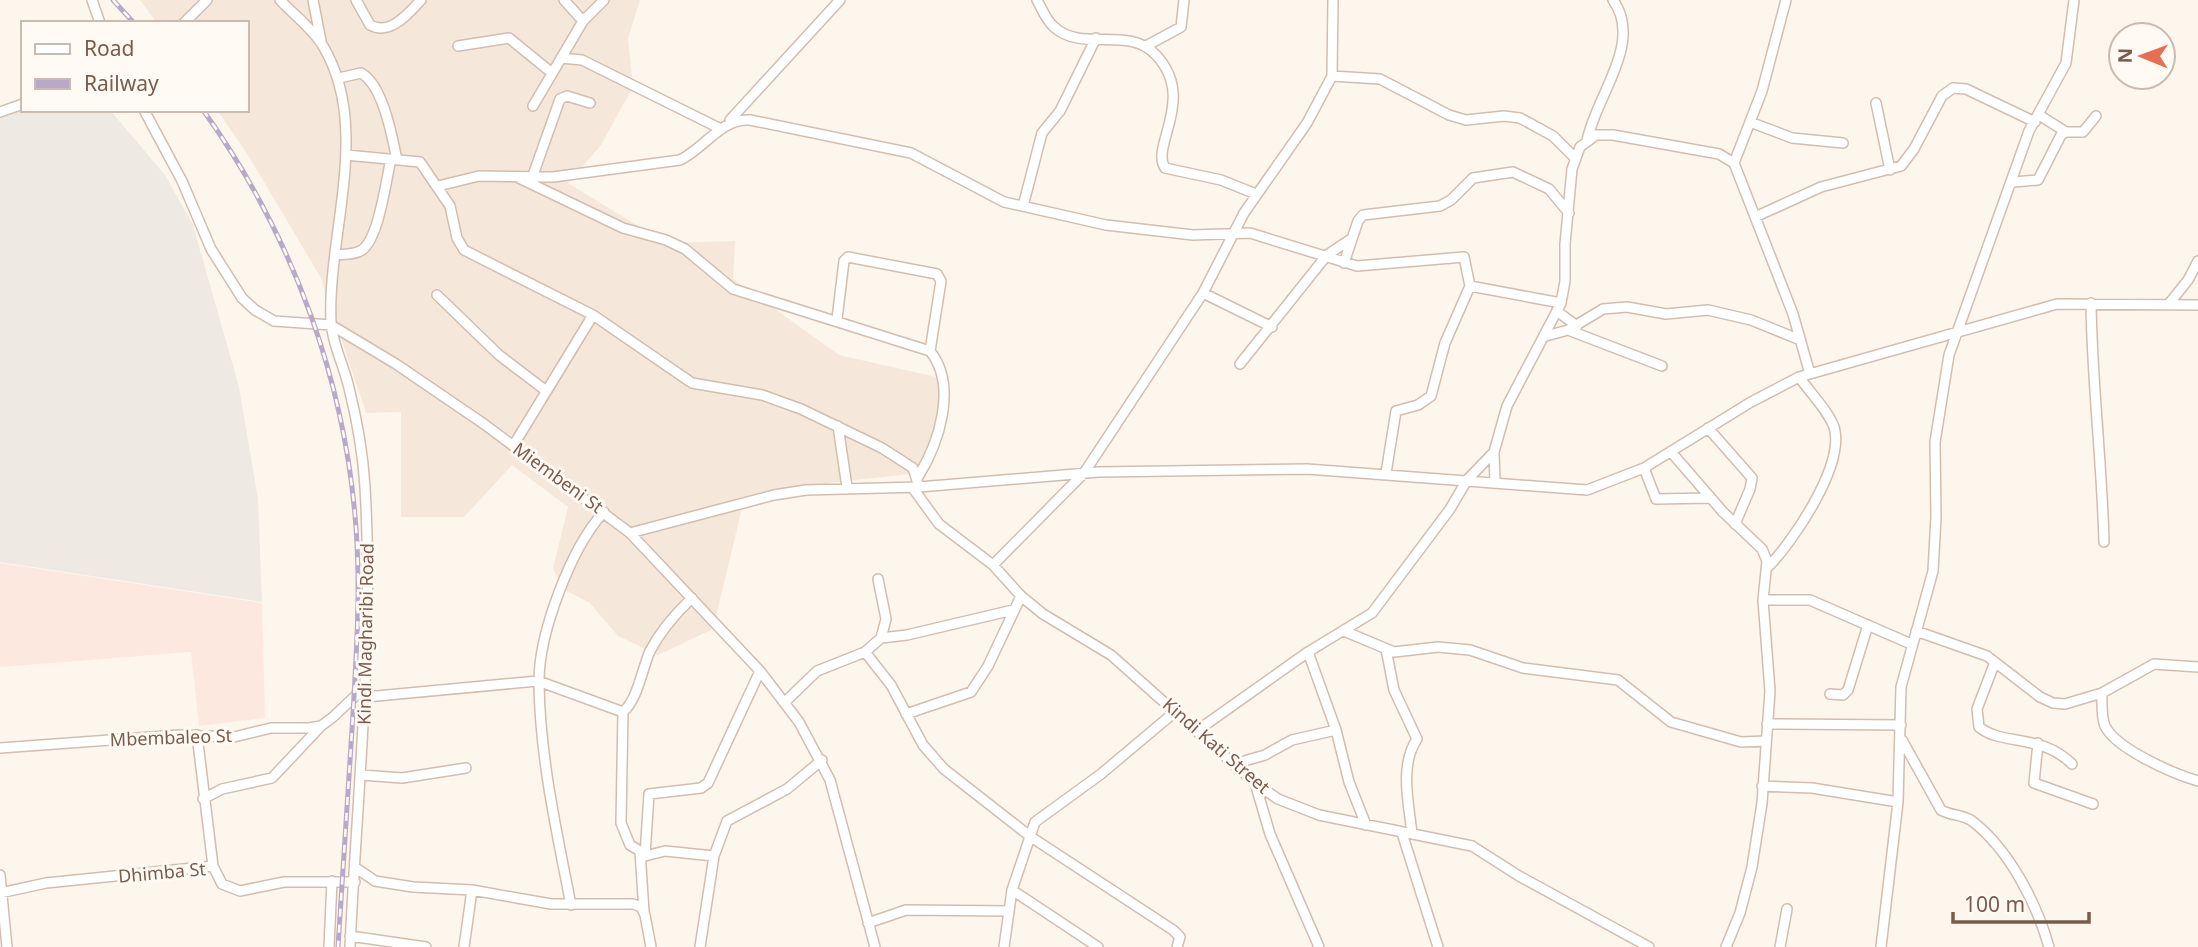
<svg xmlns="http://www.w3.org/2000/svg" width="2198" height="947" font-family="'Noto Sans',sans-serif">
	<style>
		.residential { fill: #f5e8da }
		.commercial { fill: #fde8e0 }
		.industrial { fill: #efe9e4 }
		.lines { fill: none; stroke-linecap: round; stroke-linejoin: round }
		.street-casing { stroke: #d1beb0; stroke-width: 12 }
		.street { stroke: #fff; stroke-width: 9 }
		.rail-casing { stroke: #b9a8c9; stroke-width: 5 }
		.rail { stroke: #fffaf3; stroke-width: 2.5; stroke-dasharray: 8; stroke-linecap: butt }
		.labels { text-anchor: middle; stroke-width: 6; stroke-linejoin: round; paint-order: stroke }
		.street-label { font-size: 18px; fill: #7a5c4d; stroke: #fffaf3 }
	</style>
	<rect width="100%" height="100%" fill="#fdf6ec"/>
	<!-- residential -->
	<path class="residential" d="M140,0H640L628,38L633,87L601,145L568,183L666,243L735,241L733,279L839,355L941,378L945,426L928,472L829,483L743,504L713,629L658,655L618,636L590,603L563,589L553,568L568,507L512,465L464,517H401V412L366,413L321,278L248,155L217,110H247V23H157Z"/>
	<!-- commercial -->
	<path class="commercial" d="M0,563L262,603L265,718L199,726L191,652L0,667Z"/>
	<!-- industrial -->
	<path class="industrial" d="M23,110H110L165,175L193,225L239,387L258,499L262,602L0,562V119Z"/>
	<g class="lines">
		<defs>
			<path id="street" d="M92,0L100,23
				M280,0C293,14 313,29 323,46C372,128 327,234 331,322C332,343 344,366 349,388C357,420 363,454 365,487C374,641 357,793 350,947
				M313,0L321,41
				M356,0L370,25C390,36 408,14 421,0
				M564,0L583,21
				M1037,0C1042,9 1046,20 1054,27C1083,53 1128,25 1156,55C1197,99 1150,146 1165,168L1221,180L1256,194
				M184,23L207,0
				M458,46L509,38L552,73
				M1146,46L1181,27L1184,0
				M561,58L582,60L721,129
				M1332,76L1380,79L1449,115L1466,120L1504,116L1520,118L1553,136L1574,157
				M339,78L361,73C383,85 392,136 397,160
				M1876,103L1890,170
				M533,106L583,21L604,0
				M144,110L182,181L211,249L242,298L255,310L274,321L331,325L396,364L484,424L630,533L760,671L799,722L830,780L875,947
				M0,112L23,104
				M2039,115L2066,132
				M730,120L840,0
				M1750,122L1792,138L1843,143
				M1587,141C1595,97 1644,43 1613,0
				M346,155L420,162L450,206L457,238L464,250L593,315L692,383L762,395L801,409L882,448L913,468L919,487
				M1734,163L1762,91L1786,0
				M519,178L623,228L666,240L685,249L733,289L930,351C958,386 939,443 918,477
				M532,178L560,99L567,96L590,103
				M2014,182L2038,180L2061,135L2066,132H2083L2096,116
				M438,186L479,176L553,177L680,160C705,148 721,118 750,120L911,153L1004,202L1106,225L1193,235L1250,233L1357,266L1464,257L1470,286L1561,303
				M1023,206L1042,133L1060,111L1096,38
				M1755,217L1821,187L1901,166L1914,149L1942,96L1953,88L1966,89L2035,122
				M335,255C344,254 355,255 362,250C379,238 386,180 391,159
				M1344,263L1358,221L1363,215L1440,206L1451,200L1473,178L1513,172L1549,189L1569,213
				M1203,293L1272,327
				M437,295L499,355L545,390
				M2091,303C2092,383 2102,462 2104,542
				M2168,305L2188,280L2198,261
				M1558,312L1577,326
				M837,319L844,261L848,257L937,274L941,281L930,351
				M1568,330L1662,366
				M1546,336L1568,330L1603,309L1627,307L1666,314L1708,310L1751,320L1798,339
				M1240,364L1327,255L1351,239
				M838,426L847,487
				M1708,428L1752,478L1750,489L1735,524
				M513,446L593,315
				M1494,452L1495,482
				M1671,452L1723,512L1762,549L1767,561L1763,600L1770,691L1762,803L1752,867L1740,913L1726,947
				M1644,468L1656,499L1711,498
				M1386,473L1396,411L1418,405L1431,396L1445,343L1470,286
				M912,487L939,524L993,565L1021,596L1043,614L1111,655L1255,783L1278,799L1319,815L1472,846L1519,876L1649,947
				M630,533L774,495L806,490L919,487L1099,472L1307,469L1587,490L1644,468L1751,402L1799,377L2057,304L2198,305
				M993,565L1084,473L1203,293L1244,213L1307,123L1332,76L1333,0
				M1767,568C1793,542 1842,469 1835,431C1833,416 1808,390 1799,377
				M1763,600H1810L1911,644
				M1344,631L1394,652L1438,647L1470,650L1523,668L1618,680L1671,722L1741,742L1766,741
				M1916,631L1987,656L2040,697L2053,703L2065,704L2102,693L2154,664L2198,667
				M881,638L907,635L1013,610
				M1386,649L1394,690L1417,739C1399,766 1409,804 1412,834
				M865,652L891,685L923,745L944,769L1031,837L1173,930L1180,937L1177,947
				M1308,652L1336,730L1349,782L1366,825
				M1995,662L1977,709L1979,727C2002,746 2041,733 2072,764
				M2102,693C2102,704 2101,716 2105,726C2116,749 2174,774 2198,781
				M1830,694L1843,695L1848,690L1868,625
				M366,697L538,681L623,712C638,699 642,669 650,651C661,630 675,614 692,598
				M785,702L817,671L865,652L881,638L886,619L878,579
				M623,712L621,823L630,845L640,851L644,912
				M906,714L971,692L988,666L1021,596
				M1767,724L1901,725
				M1198,730L1308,652L1372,613L1450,509L1467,480L1494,452L1507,406L1561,303L1565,281V244L1572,169L1580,147L1596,135H1613L1719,154L1734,163L1793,314L1810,374
				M197,735L213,866
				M1902,740L1941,810C1951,816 1962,814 1972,821C2009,849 2037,904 2049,947
				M2038,743L2034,783L2093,804
				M0,748L179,735L234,737L271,728H309L321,726L333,717L367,685
				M1234,764L1265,755L1292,740L1336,730
				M362,775L402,778L466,768
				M1255,783L1270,834L1319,947
				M1762,786L1812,788L1898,802
				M203,799L222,789L272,778L321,726
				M1402,833L1438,947
				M645,855L649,794L701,788L708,783L760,671
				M641,857L665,851L714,856
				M356,868L375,881L413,887L472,890L551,904H633L641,907L645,915L651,947
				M0,875L7,947
				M1012,890L1098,947
				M0,893L46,883L213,866L222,884L240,891L284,882H355
				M571,905C557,833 540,758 539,684C538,635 571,547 604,512
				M868,923L906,910L1009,911
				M350,936L426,947
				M329,947L332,881
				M464,947L472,890
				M700,947L714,856L727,821L787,789L822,760
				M1004,947L1012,890L1035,822L1101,774L1176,711
				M1780,947L1787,909
				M1881,947L1898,802L1901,687L1933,571L1936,517L1935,442L1949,355L2029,131L2066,63L2074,0"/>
		</defs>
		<!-- street casing -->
		<use href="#street" class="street-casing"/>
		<!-- street -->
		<use href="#street" class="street"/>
		<defs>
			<path id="rail" d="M113,0L134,23
				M203,110C294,237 349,388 357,544C360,601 356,658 353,714C348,792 343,869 338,947"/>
		</defs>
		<!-- rail casing -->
		<use href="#rail" class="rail-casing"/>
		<!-- rail -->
		<use href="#rail" class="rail"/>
	</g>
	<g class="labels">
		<!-- street labels -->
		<g class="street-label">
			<text transform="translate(558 478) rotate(36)" y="6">Miembeni St</text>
			<text transform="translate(366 634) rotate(-89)" y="6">Kindi Magharibi Road</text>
			<text transform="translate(171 738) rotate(-2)" y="6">Mbembaleo St</text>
			<text transform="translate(1216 746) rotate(41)" y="6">Kindi Kati Street</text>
			<text transform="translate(162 873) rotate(-5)" y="6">Dhimba St</text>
		</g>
	</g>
	<!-- legend -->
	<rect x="21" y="21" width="228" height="91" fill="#fffaf3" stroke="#cabbb1" stroke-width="2"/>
	<rect x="35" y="44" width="35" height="10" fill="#ffffff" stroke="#cabbb1" stroke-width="2"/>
	<text x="84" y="56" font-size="21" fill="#7a5c4d">Road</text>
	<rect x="35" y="79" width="35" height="10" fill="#b9a8c9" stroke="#cabbb1" stroke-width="2"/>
	<text x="84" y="91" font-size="21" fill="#7a5c4d">Railway</text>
	<!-- north arrow -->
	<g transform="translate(2142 56) rotate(271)"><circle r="33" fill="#fffaf3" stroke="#cabbb1" stroke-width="2"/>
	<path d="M0-5L12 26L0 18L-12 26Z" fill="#e76f51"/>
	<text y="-10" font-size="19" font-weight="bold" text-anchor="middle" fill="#7a5c4d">N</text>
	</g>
	<!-- scale -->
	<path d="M1953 912v10h136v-10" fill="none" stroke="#7a5c4d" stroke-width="3.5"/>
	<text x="1964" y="912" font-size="21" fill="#7a5c4d" stroke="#fffaf3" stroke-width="5" paint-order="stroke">100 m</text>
</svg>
